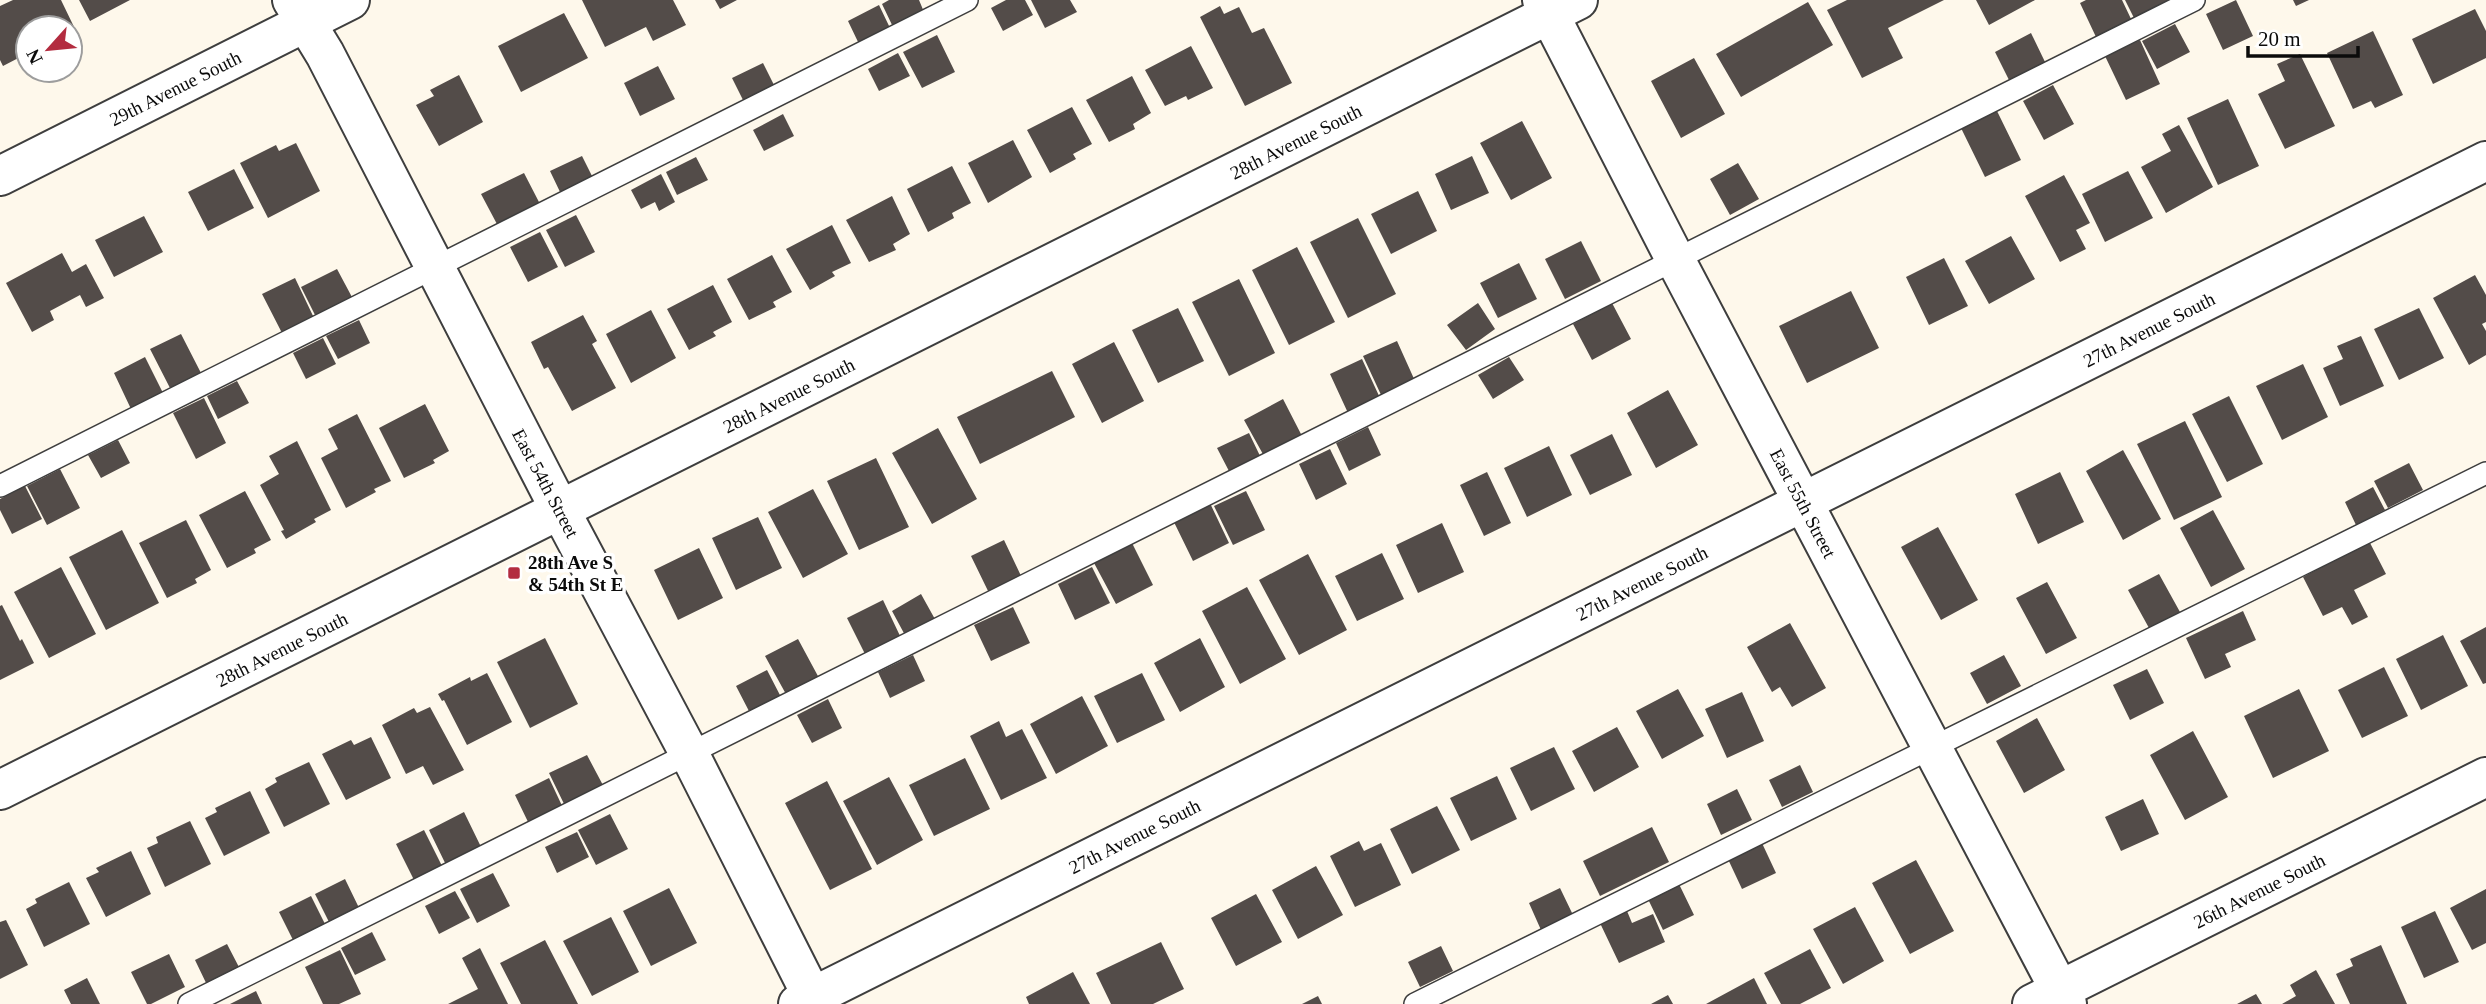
<svg xmlns="http://www.w3.org/2000/svg" width="2486" height="1004" font-family="'Times New Roman',serif">
	<style>
		.building { fill: #534c49 }
		.lines { fill: none; stroke-linecap: round; stroke-linejoin: round }
		.service-casing { stroke: #3e3e3e; stroke-width: 24 }
		.minor-casing { stroke: #3e3e3e; stroke-width: 42 }
		.tertiary-casing { stroke: #3e3e3e; stroke-width: 42 }
		.service { stroke: #fff; stroke-width: 21 }
		.minor { stroke: #fff; stroke-width: 38 }
		.tertiary { stroke: #fff; stroke-width: 38 }
		.poi-dot { fill: #b32c40; stroke: #fff; stroke-width: 2.5 }
		.labels { text-anchor: middle; stroke-width: 7; stroke-linejoin: round; paint-order: stroke }
		.street-label { font-size: 19px; fill: #0b0b0b; stroke: #fff }
		.poi-label { font-size: 19px; font-weight: bold; fill: #0b0b0b; stroke: #fff; text-anchor: start }
	</style>
	<rect width="100%" height="100%" fill="#fef8eb"/>
	<!-- building -->
	<path class="building" d="M13,0H61L75,29L70,32V28H28V53L3,66L0,60V6Z
		M79,0H130L90,21Z
		M582,0H673L686,25L653,41L646,27L605,47Z
		M715,0H737L720,9Z
		M889,0H919L924,12L893,27L882,4Z
		M1006,0H1025L1033,15L1003,31L991,8Z
		M1031,0H1070L1077,12L1045,28Z
		M1847,0H1944L1888,28L1903,58L1862,78L1827,10Z
		M1976,0H2035L1989,25Z
		M2086,0H2122L2132,21L2096,37L2080,3Z
		M2125,0H2167L2168,2L2134,18Z
		M2236,0L2253,36L2223,50L2206,14Z
		M2293,0H2309L2296,6Z
		M1808,2L1833,45L1741,97L1716,54Z
		M879,5L890,28L859,44L848,21Z
		M1220,6L1224,14L1239,7L1252,33L1264,28L1292,83L1245,106L1200,17Z
		M2475,9L2486,31V58L2433,84L2412,39Z
		M564,13L588,58L521,92L498,46Z
		M2175,24L2190,52L2157,69L2142,41Z
		M2373,31L2403,95L2375,108L2371,101L2353,109L2327,53Z
		M2031,33L2046,64L2010,82L1995,52Z
		M937,35L955,72L922,88L903,52Z
		M2140,40L2160,84L2126,100L2105,56Z
		M1191,46L1213,88L1188,100L1186,96L1165,106L1145,70Z
		M898,53L910,76L879,91L868,69Z
		M2300,54L2335,126L2285,149L2258,94L2285,81L2277,64Z
		M1694,58L1725,114L1681,138L1651,81Z
		M763,63L775,87L744,102L732,78Z
		M658,66L675,99L640,116L624,83Z
		M459,75L483,122L439,146L416,105L434,96L430,90Z
		M1132,76L1151,113L1133,124L1135,129L1109,142L1086,100Z
		M2053,85L2074,124L2044,140L2023,101Z
		M2228,99L2259,166L2218,185L2187,118Z
		M1072,107L1092,144L1073,154L1076,159L1050,173L1027,130Z
		M1997,111L2021,160L1985,177L1961,128Z
		M783,114L794,136L764,151L753,130Z
		M1522,121L1552,178L1511,200L1480,143Z
		M2179,125L2213,187L2166,213L2141,167L2171,151L2162,134Z
		M1013,140L1032,177L988,203L968,163Z
		M296,143L320,191L268,218L240,163L276,145L279,151Z
		M582,156L593,178L561,194L550,171Z
		M1472,156L1489,193L1451,210L1435,174Z
		M696,157L708,180L677,195L666,172Z
		M1738,163L1759,199L1730,215L1710,179Z
		M952,166L971,203L952,213L954,218L928,232L907,189Z
		M234,169L254,208L208,231L188,192Z
		M2128,171L2153,218L2105,242L2082,194Z
		M524,173L540,204L498,226L481,194Z
		M661,174L675,202L659,211L655,202L641,209L631,190Z
		M2064,175L2090,223L2076,230L2086,249L2060,262L2025,196Z
		M1418,191L1437,231L1391,254L1371,214Z
		M892,196L910,234L893,244L896,250L869,262L846,220Z
		M576,215L595,252L565,267L546,230Z
		M144,216L163,252L114,277L95,240Z
		M1358,218L1396,294L1348,318L1310,242Z
		M832,225L851,263L832,272L835,276L810,290L786,249Z
		M540,232L558,267L528,282L510,247Z
		M2011,236L2035,279L1989,304L1965,261Z
		M1581,241L1601,281L1565,299L1545,259Z
		M1297,247L1335,322L1289,345L1252,270Z
		M62,253L72,272L86,264L104,298L86,307L80,295L50,311L54,320L32,332L6,283Z
		M772,255L792,292L773,302L776,307L749,320L727,279Z
		M1944,258L1968,306L1929,325L1906,277Z
		M1519,263L1537,299L1498,318L1480,283Z
		M337,269L353,299L316,317L301,287Z
		M2475,275L2486,295V322L2482,324L2486,331V355L2469,365L2433,298Z
		M295,278L314,318L282,333L262,294Z
		M1239,279L1275,353L1229,376L1192,302Z
		M713,285L732,322L713,332L716,336L689,350L667,309Z
		M1851,291L1879,348L1807,383L1779,326Z
		M1478,303L1495,329L1466,350L1447,325Z
		M1612,303L1631,339L1592,360L1573,324Z
		M1178,308L1204,361L1158,383L1132,330Z
		M2419,308L2444,358L2399,380L2374,329Z
		M651,310L676,358L631,383L606,334Z
		M583,315L597,341L592,344L616,388L572,411L548,367L544,369L531,342Z
		M359,320L370,343L338,359L326,336Z
		M181,334L201,373L170,388L150,349Z
		M2361,336L2384,386L2340,406L2323,368L2343,359L2337,346Z
		M323,338L336,364L306,379L293,353Z
		M1397,341L1415,381L1382,397L1363,356Z
		M1114,342L1144,401L1102,423L1072,364Z
		M145,357L163,393L131,409L114,373Z
		M1509,357L1524,380L1493,399L1478,375Z
		M1362,359L1380,398L1348,413L1330,374Z
		M2303,364L2328,417L2282,440L2256,386Z
		M1052,371L1075,417L980,464L957,417Z
		M237,381L249,403L218,419L207,396Z
		M1668,390L1698,445L1656,468L1627,413Z
		M2229,396L2263,464L2227,482L2192,414Z
		M204,398L226,443L196,459L173,413Z
		M1283,399L1302,436L1264,456L1244,420Z
		M425,404L449,451L433,460L435,463L404,478L379,428Z
		M357,414L391,481L374,489L376,492L346,508L321,458L338,449L328,429Z
		M2185,421L2222,497L2174,520L2137,444Z
		M1368,427L1381,455L1349,471L1336,443Z
		M938,428L977,499L932,524L892,453Z
		M1249,433L1261,458L1230,473L1217,448Z
		M1612,434L1632,475L1590,495L1570,455Z
		M118,440L130,463L101,478L88,455Z
		M297,441L331,510L314,519L316,522L286,539L281,531L284,530L260,485L279,474L269,456Z
		M1549,446L1572,495L1527,517L1504,468Z
		M1330,449L1347,484L1316,500L1299,464Z
		M2123,450L2161,519L2123,540L2086,471Z
		M876,458L909,527L859,550L827,481Z
		M2409,463L2423,490L2388,508L2374,481Z
		M60,469L80,508L47,525L27,486Z
		M1487,472L1511,523L1484,536L1460,485Z
		M2060,472L2084,522L2038,544L2015,494Z
		M25,486L42,519L12,534L0,510V499Z
		M2373,487L2385,510L2356,525L2345,502Z
		M813,489L848,554L803,578L768,512Z
		M245,491L271,540L254,549L256,553L227,568L199,515Z
		M1246,491L1265,530L1233,545L1214,506Z
		M1208,499L1229,543L1193,561L1171,516Z
		M2213,510L2245,569L2211,587L2180,528Z
		M758,517L782,568L736,590L712,538Z
		M186,520L211,570L195,579L197,583L167,598L139,543Z
		M1442,523L1464,572L1418,593L1396,545Z
		M1938,527L1978,600L1941,620L1901,547Z
		M122,530L159,603L106,630L69,557Z
		M1004,540L1022,578L989,593L971,556Z
		M2369,541L2386,574L2354,590L2368,617L2352,625L2342,607L2323,616L2303,577Z
		M1132,543L1153,585L1116,604L1094,563Z
		M699,548L723,598L678,620L654,570Z
		M1382,553L1404,599L1357,621L1335,576Z
		M1308,554L1347,630L1299,655L1259,580Z
		M61,567L96,634L49,658L14,592Z
		M1092,567L1110,603L1075,620L1058,584Z
		M2159,574L2180,612L2149,628L2128,590Z
		M2047,582L2077,638L2046,654L2016,598Z
		M1247,587L1286,659L1240,684L1202,611Z
		M921,594L936,621L906,637L892,611Z
		M883,600L901,638L866,656L847,618Z
		M2,605L20,641L22,639L34,663L0,680V606Z
		M1013,607L1030,643L991,661L974,625Z
		M2243,611L2256,640L2225,654L2231,667L2205,679L2186,638Z
		M1790,623L1826,688L1792,707L1780,687L1772,692L1747,647Z
		M2486,627V683L2483,684L2460,641Z
		M2443,635L2468,686L2421,710L2396,659Z
		M545,638L578,704L530,728L497,662Z
		M1200,638L1225,687L1180,712L1154,663Z
		M798,639L819,678L787,696L765,656Z
		M913,655L925,681L890,698L878,672Z
		M2004,655L2021,686L1987,704L1970,673Z
		M2384,667L2408,716L2362,738L2338,690Z
		M2147,669L2164,703L2130,720L2113,685Z
		M767,670L782,699L751,715L736,686Z
		M487,673L512,722L467,745L444,700L442,701L438,694L470,677L471,681Z
		M1142,673L1165,720L1117,743L1094,696Z
		M1678,689L1704,736L1662,759L1636,711Z
		M2299,689L2329,751L2273,778L2244,716Z
		M1742,692L1764,741L1727,758L1705,709Z
		M1082,696L1108,746L1056,774L1030,724Z
		M828,699L842,728L812,743L797,715Z
		M430,707L464,770L433,785L423,766L406,774L382,725L414,708L417,713Z
		M2037,718L2065,770L2024,793L1996,741Z
		M999,721L1006,737L1022,729L1047,778L1001,800L970,736Z
		M1617,727L1639,767L1594,792L1572,751Z
		M2193,731L2228,797L2185,820L2150,755Z
		M371,737L391,778L346,800L322,754L351,740L354,745Z
		M1554,747L1575,789L1531,811L1510,768Z
		M587,755L605,789L566,808L549,773Z
		M965,758L990,809L934,836L909,785Z
		M309,762L330,804L284,827L265,789L277,782L275,778Z
		M1800,765L1813,792L1782,807L1769,780Z
		M1497,776L1517,819L1471,841L1450,798Z
		M889,777L923,840L877,865L843,801Z
		M549,778L564,810L530,826L515,795Z
		M827,781L872,869L830,890L785,803Z
		M1737,789L1752,820L1721,835L1707,804Z
		M250,791L270,833L224,856L205,818L217,812L215,808Z
		M2143,799L2159,834L2121,851L2105,817Z
		M1437,806L1460,850L1412,874L1390,829Z
		M464,812L483,851L448,869L429,830Z
		M610,814L628,849L596,865L578,830Z
		M190,821L211,864L165,887L147,848L158,843L156,837Z
		M1652,827L1669,862L1600,896L1583,861Z
		M424,830L444,870L416,884L396,844Z
		M577,832L589,857L557,873L545,847Z
		M1359,841L1364,851L1381,843L1401,885L1355,907L1330,856Z
		M1761,841L1776,873L1742,889L1727,857Z
		M131,851L151,894L106,917L86,878L99,872L96,868Z
		M1916,860L1954,931L1910,954L1872,883Z
		M1316,866L1343,915L1298,939L1272,890Z
		M493,873L510,906L477,923L460,889Z
		M345,879L361,912L331,926L315,894Z
		M69,882L90,924L44,947L26,909L37,903L35,899Z
		M1678,882L1694,915L1663,930L1647,897Z
		M669,888L697,943L651,966L623,911Z
		M1560,888L1573,915L1541,930L1529,903Z
		M2486,889V943L2472,950L2450,908Z
		M455,891L470,918L439,934L425,906Z
		M1256,894L1282,942L1236,966L1211,918Z
		M311,896L327,928L295,944L279,912Z
		M1855,907L1884,961L1843,984L1813,929Z
		M1627,911L1632,923L1653,914L1665,942L1619,963L1600,923Z
		M2435,911L2459,962L2424,978L2401,927Z
		M611,917L639,972L592,996L563,941Z
		M6,920L28,965L0,979V922Z
		M372,932L386,960L355,975L341,948Z
		M545,940L578,1004H521L500,963Z
		M1161,942L1184,989L1153,1004H1111L1096,973Z
		M227,944L241,971L208,987L195,960Z
		M2381,945L2407,1004H2350L2336,974L2353,966L2350,959Z
		M1441,946L1453,971L1420,987L1408,962Z
		M480,948L508,1004H448L478,989L462,958Z
		M1810,949L1831,988L1800,1004H1781L1764,973Z
		M340,950L361,994L339,1004H323L305,967Z
		M169,954L185,987L151,1004H147L131,972Z
		M2316,970L2335,1004H2282L2296,996L2290,985Z
		M1073,972L1090,1004H1029L1026,997Z
		M87,978L100,1004H71L64,990Z
		M1754,978L1767,1004H1706Z
		M256,991L262,1004H230Z
		M2256,994L2262,1004H2237Z
		M1668,995L1673,1004H1651Z
		M1318,996L1322,1004H1302Z"/>
	<g class="lines">
		<defs>
			<path id="service" d="M0,486L967,0
				M189,1004C859,672 1525,333 2194,0
				M1415,1004L2486,473"/>
			<g id="minor">
				<path id="s1" d="M1542,0L1675,259L2067,1004"/>
				<path id="s2" d="M0,176L350,0"/>
				<path d="M559,508L690,755L816,1004"/>
				<path id="s3" d="M798,1004L2486,161"/>
				<path id="s4" d="M2032,1004L2486,777"/>
			</g>
			<g id="tertiary">
				<path d="M292,0L325,54L559,508"/>
				<path id="s5" d="M0,790L1578,0"/>
			</g>
		</defs>
		<!-- service casing -->
		<use href="#service" class="service-casing"/>
		<!-- minor casing -->
		<use href="#minor" class="minor-casing"/>
		<!-- tertiary casing -->
		<use href="#tertiary" class="tertiary-casing"/>
		<!-- service -->
		<use href="#service" class="service"/>
		<!-- minor -->
		<use href="#minor" class="minor"/>
		<!-- tertiary -->
		<use href="#tertiary" class="tertiary"/>
	</g>
	<!-- markers -->
	<rect class="poi-dot" x="507" y="566" width="14" height="14" rx="3.5"/>
	<g class="labels">
		<!-- street labels -->
		<g class="street-label">
			<text dy="7" stroke="none"><textPath href="#s2" startOffset="196">29th Avenue South</textPath></text>
			<text dy="7" stroke="none"><textPath href="#s5" startOffset="1449">28th Avenue South</textPath></text>
			<text dy="7" stroke="none"><textPath href="#s3" startOffset="1510">27th Avenue South</textPath></text>
			<text dy="7" stroke="none"><textPath href="#s5" startOffset="882">28th Avenue South</textPath></text>
			<text transform="translate(546 483) rotate(62)" y="7">East 54th Street</text>
			<text dy="7" stroke="none"><textPath href="#s1" startOffset="567">East 55th Street</textPath></text>
			<text dy="7" stroke="none"><textPath href="#s3" startOffset="943">27th Avenue South</textPath></text>
			<text dy="7" stroke="none"><textPath href="#s5" startOffset="315">28th Avenue South</textPath></text>
			<text dy="7" stroke="none"><textPath href="#s3" startOffset="376">27th Avenue South</textPath></text>
			<text dy="7" stroke="none"><textPath href="#s4" startOffset="254">26th Avenue South</textPath></text>
		</g>
		<!-- poi labels -->
		<g class="poi-label">
			<text x="528" y="569">28th Ave S<tspan x="528" dy="22">&amp; 54th St E</tspan></text>
		</g>
	</g>
	<!-- north arrow -->
	<g transform="translate(49 49) rotate(243)"><circle r="33" fill="#ffffff" stroke="#9d9d9d" stroke-width="2"/>
	<path d="M0-5L12 26L0 18L-12 26Z" fill="#b32c40"/>
	<text y="-10" font-size="19" font-weight="bold" text-anchor="middle" fill="#0b0b0b">N</text>
	</g>
	<!-- scale -->
	<path d="M2248 46v10h110v-10" fill="none" stroke="#0b0b0b" stroke-width="3.5"/>
	<text x="2258" y="46" font-size="21" fill="#0b0b0b" stroke="#ffffff" stroke-width="5" paint-order="stroke">20 m</text>
</svg>
